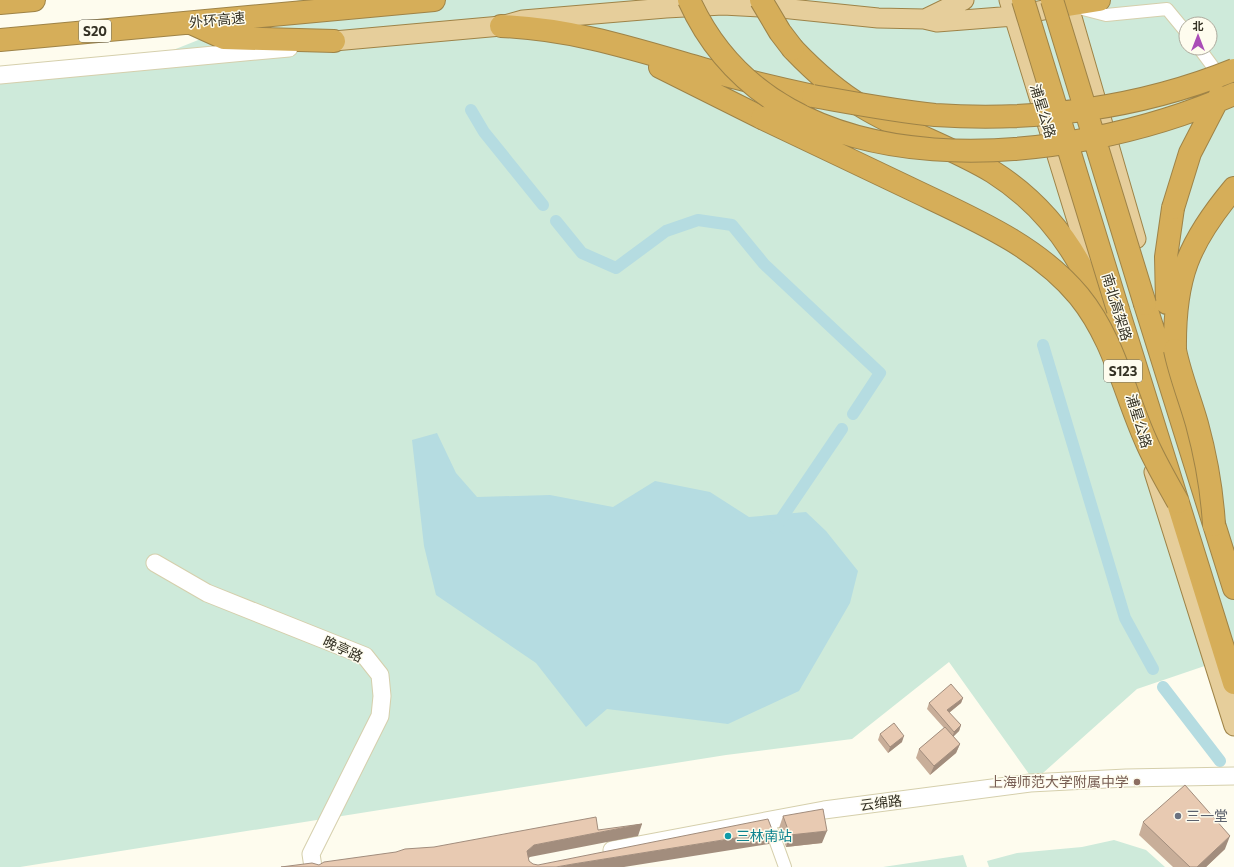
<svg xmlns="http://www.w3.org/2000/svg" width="1234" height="867" font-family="Commissioner,'Noto Sans SC',sans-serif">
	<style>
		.green { fill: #ceeada; fill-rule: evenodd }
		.water { fill: #b5dce1 }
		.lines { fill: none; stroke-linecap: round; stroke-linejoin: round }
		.canal { stroke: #b5dce1; stroke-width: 12 }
		.street-casing { stroke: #d5cfac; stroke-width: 14 }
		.secondary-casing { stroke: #d5cfac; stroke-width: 19 }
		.primary-casing { stroke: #9e8347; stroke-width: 21 }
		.highway-casing { stroke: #9e8347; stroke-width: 24 }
		.street { stroke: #fff; stroke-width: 12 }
		.secondary { stroke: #fff; stroke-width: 17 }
		.primary { stroke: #e6ce9b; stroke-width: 19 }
		.highway { stroke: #d6ae59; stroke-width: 22 }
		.highway-bridge-casing { stroke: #9e8347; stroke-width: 24; stroke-linecap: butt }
		.highway-bridge { stroke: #d6ae59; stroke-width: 22 }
		.wall { fill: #c8ae99 }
		.shaded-wall { fill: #a28d7d }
		.building { fill: #e8cab2; stroke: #a28d7d }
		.education-dot { fill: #8d6e63; stroke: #fefcee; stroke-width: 1.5 }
		.worship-dot { fill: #6b7280; stroke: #fefcee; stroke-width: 1.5 }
		.culture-dot { fill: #0f9aa8; stroke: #fefcee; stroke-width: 1.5 }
		.labels { text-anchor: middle; stroke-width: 3; stroke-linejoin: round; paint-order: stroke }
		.shield { fill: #fefcee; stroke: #716f61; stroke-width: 1 }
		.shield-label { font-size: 13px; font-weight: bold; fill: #353225 }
		.street-label { font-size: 14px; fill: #353225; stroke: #fefcee }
		.education-label { font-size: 14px; fill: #785e54; stroke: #fefcee; text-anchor: end }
		.worship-label { font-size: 14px; fill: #5b616d; stroke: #fefcee; text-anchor: start }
		.culture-label { font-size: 14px; fill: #0d838f; stroke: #fefcee; text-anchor: start }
	</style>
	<rect width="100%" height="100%" fill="#fefcee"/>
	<!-- green -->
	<path class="green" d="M299,0H1234V656L1137,689L1034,781L949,662L852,739L726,755L20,867H0V83L123,70ZM1186,24H1210V48H1186Z
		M1114,840L1146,850L1165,867H989L987,861L1017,853L1082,847Z
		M963,855L967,867H883Z"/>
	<!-- water -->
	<path class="water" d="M437,433L456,473L477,497L550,495L613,507L655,481L710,492L749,517L806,512L826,531L858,571L850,603L799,691L728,724L607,709L586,727L536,663L436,595L424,546L412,440Z"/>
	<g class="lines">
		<!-- canal -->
		<path class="canal" d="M471,110L484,132L543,205
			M556,221L582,253L616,268L666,231L698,220L732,225L764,264L880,373L853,414
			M1043,345L1125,618L1153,669
			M775,528L842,429
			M1163,687L1220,761"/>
		<defs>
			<path id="street" d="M1079,8L1106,15L1167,9L1186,32
				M1199,48L1222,79
				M768,820L785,867"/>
			<path id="secondary" d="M0,75L289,48
				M155,563L207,593L365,656L380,675L382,696L380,716L311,854L313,867
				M612,850L824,810L1030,783L1126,778L1234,776"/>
			<path id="primary" d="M1009,0L1096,282
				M1067,0L1136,239
				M927,18L964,0
				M334,41L501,26L523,20L666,8L723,5L781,8L878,18L924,19L937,22L1014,16L1068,5
				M1154,472L1234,726"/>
			<path id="highway" d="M0,3L34,0
				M1068,5L1099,0
				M191,23L224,38L334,41
				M501,26C573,29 634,49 703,69C739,79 776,88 813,96
				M0,40L434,0
				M793,49C814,71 836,91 863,107C904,132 952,147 993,172C1053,210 1089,267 1109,334
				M660,67L762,118
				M1167,303L1166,257L1173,208
				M1145,304L1234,588
				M1118,310L1234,683
				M1175,350C1174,278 1188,243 1234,188"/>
		</defs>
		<!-- street casing -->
		<use href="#street" class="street-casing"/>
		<!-- secondary casing -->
		<use href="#secondary" class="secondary-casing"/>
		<!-- primary casing -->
		<use href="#primary" class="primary-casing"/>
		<!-- highway casing -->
		<use href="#highway" class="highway-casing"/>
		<!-- street -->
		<use href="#street" class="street"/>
		<!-- secondary -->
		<use href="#secondary" class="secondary"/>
		<!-- primary -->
		<use href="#primary" class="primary"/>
		<!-- highway -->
		<use href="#highway" class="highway"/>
		<defs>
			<path id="highway-bridge" d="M689,0C779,200 1069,167 1234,94
				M761,0L780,32L793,49
				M1023,0L1118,310
				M1052,0L1145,304
				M813,96C853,103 894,111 935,115C1036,122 1140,108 1234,70
				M762,118C811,141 860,165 909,188C969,217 1036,244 1079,296C1114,339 1124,392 1146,441C1155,462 1167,482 1178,502
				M1173,208L1190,153L1219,97
				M1175,350C1180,375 1190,399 1197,424C1206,457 1212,491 1214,525"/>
		</defs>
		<!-- highway-bridge casing -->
		<use href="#highway-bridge" class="highway-bridge-casing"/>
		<!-- highway-bridge -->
		<use href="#highway-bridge" class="highway-bridge"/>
	</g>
	<!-- wall -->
	<path class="wall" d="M963,698L961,703L949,713L961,725L959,731L953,736L960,744L956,753L930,775L916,758L919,749L944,728L927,709L929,703Z
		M880,734L902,742L888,753L878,740Z
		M783,816L822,843L786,847L779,828Z
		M1143,822L1225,849L1206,867H1173L1139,835Z"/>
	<!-- shaded-wall -->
	<path class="shaded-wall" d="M963,698L961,703L945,716L947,710Z
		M961,725L959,731L952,738L954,732Z
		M904,736L902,742L888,753L890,747Z
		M960,744L956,753L930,775L934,766Z
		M642,824L638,836L530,857L523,863L527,851L534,845Z
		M827,831L822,843L786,847L790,835Z
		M773,832L769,844L624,867H556L573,864Z
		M1230,836L1225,849L1206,867H1197Z"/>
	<!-- building -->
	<path class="building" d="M951,684L963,698L947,710L961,725L954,732L929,703Z
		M894,723L904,736L890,747L880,734Z
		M945,727L960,744L934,766L919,749Z
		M1185,785L1230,836L1197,867H1190L1143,822Z
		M823,809L827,831L790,835L783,816Z
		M596,817L598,830L642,824L534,845L527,851L529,861L533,864L538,865L768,819L773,832L573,864L556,867H281L312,863L319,865L324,862L396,852L405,849L434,847Z"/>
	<!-- markers -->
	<circle class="education-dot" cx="1137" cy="782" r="4"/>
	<circle class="worship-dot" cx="1178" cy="816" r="4"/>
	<circle class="culture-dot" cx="728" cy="836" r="4"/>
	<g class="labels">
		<!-- shield labels -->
		<g class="shield">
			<rect x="79" y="20" width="32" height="22" rx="3"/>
			<rect x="1104" y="360" width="38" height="22" rx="3"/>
		</g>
		<g class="shield-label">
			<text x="95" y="36">S20</text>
			<text x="1123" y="376">S123</text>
		</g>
		<!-- street labels -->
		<g class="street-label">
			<text transform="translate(217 20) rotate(-5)" y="5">外环高速</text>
			<text transform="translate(1043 111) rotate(73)" y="5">浦星公路</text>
			<text transform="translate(1117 307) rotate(73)" y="5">南北高架路</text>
			<text transform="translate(1139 421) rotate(73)" y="5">浦星公路</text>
			<text transform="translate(343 649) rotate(25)" y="5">晚亭路</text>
			<text transform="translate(881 803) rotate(-7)" y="5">云绵路</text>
		</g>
		<!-- education labels -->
		<g class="education-label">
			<text x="1129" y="787">上海师范大学附属中学</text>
		</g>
		<!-- worship labels -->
		<g class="worship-label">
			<text x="1186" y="821">三一堂</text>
		</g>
		<!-- culture labels -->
		<g class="culture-label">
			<text x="736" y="841">三林南站</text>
		</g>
	</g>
	<!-- north arrow -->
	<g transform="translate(1198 36)"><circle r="19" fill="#fefcee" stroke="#aeab9e"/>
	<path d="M0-3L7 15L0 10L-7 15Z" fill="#aa4db7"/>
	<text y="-6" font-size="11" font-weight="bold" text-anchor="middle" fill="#353225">北</text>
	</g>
</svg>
